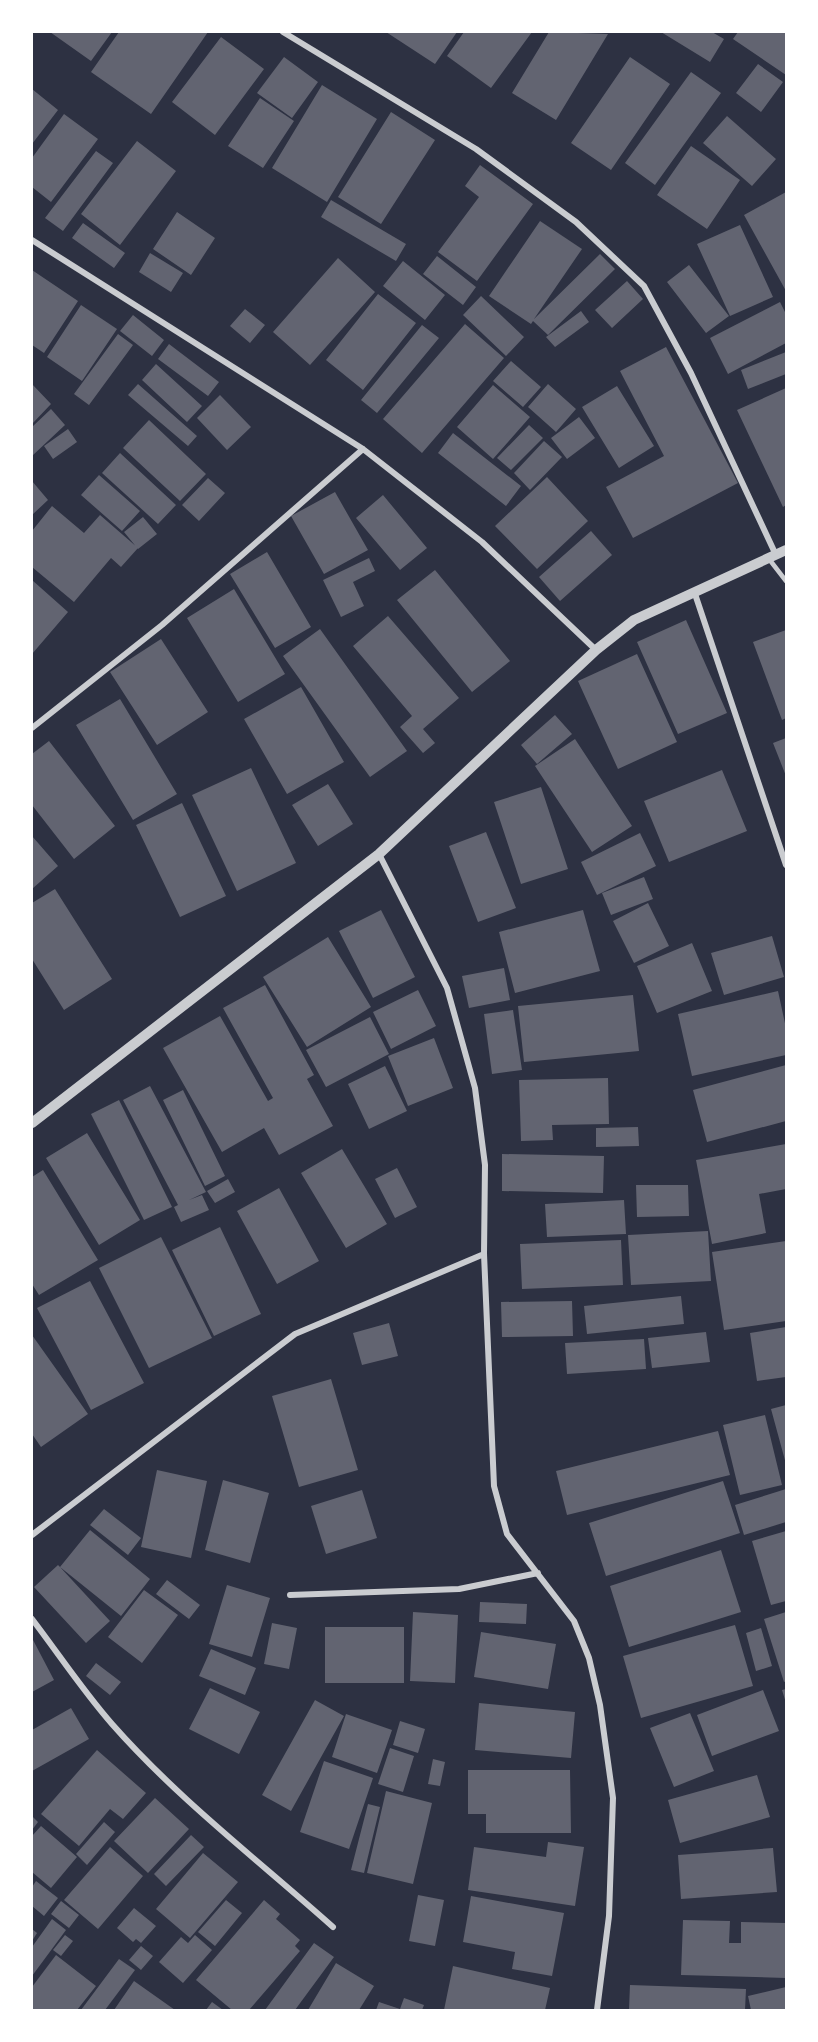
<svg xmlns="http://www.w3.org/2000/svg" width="818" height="2042" font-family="Lato,sans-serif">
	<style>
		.building { fill: #626471 }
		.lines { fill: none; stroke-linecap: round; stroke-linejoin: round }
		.service { stroke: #caccd0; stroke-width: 4.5 }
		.minor { stroke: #caccd0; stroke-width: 6 }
		.tertiary { stroke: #caccd0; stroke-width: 10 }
	</style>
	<rect width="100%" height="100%" fill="#2d3142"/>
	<!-- building -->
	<path class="building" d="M50,32H112L91,61Z
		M119,32H208L151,114L91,72Z
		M386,32H457L435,64Z
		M464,32H532L491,88L447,56Z
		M549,32L608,34L556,120L512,93Z
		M661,32H712L724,39L710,62Z
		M738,32H786V75L733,39Z
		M221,37L264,69L215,135L172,102Z
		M284,57L318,82L292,118L257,93Z
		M630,57L670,84L611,170L571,143Z
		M758,64L783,82L761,112L736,93Z
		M691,72L721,93L655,185L625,163Z
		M322,85L377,119L327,202L272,168Z
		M32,89L58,110L32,144Z
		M260,98L294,121L263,168L228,146Z
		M391,112L435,140L381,224L338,197Z
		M64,114L98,139L51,202L32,187V158Z
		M727,116L776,159L752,186L703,143Z
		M137,141L176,171L120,245L81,214Z
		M691,146L740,180L707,229L657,195Z
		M96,151L113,163L63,231L45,218Z
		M480,165L533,204L477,281L438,252L479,197L465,186Z
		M786,192V291L744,215Z
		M331,200L406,244L396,261L321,217Z
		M177,212L215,238L191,275L153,249Z
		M540,221L582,249L534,319L600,254L615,269L548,335L533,321L531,324L489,296Z
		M83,223L125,253L114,268L72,238Z
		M740,225L773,297L730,316L697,244Z
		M150,253L183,273L171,292L139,272Z
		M437,256L476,287L463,305L423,274Z
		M338,258L375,292L310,365L273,332Z
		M403,261L445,295L425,320L383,286Z
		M689,265L729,316L706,333L667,282Z
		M32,270L78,301L44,353L32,345Z
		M627,281L643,299L612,328L595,310Z
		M378,294L416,323L363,390L326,360Z
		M481,296L524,337L506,356L463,315Z
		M780,302L786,314V343L728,374L710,338Z
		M81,305L117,329L82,381L47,357Z
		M245,309L265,325L250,343L230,326Z
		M581,311L589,322L555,347L546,337Z
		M133,315L164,340L152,356L120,331Z
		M465,324L504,358L422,453L383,419Z
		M422,325L439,338L377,413L361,400Z
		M118,334L133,345L89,405L74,394Z
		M169,344L219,382L208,396L158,359Z
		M666,347L738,483L633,538L606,487L664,456L620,371Z
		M786,352V374L748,389L741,370Z
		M511,361L541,387L523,407L493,381Z
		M156,364L202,406L187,422L142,380Z
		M32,384L51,404L32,424Z
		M138,384L197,436L188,446L128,395Z
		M548,384L576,409L556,432L528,407Z
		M493,385L530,417L493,459L457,427Z
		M617,386L654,446L619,468L582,407Z
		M786,388V505L783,507L737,410Z
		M220,395L251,427L227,450L197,418Z
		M51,409L65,425L32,456V427Z
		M579,417L595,438L567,459L551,438Z
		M149,420L206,474L180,501L123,448Z
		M529,425L543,438L511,470L497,458Z
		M68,429L77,442L53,459L44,446Z
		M453,433L521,486L506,506L438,453Z
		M544,441L562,457L530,490L514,473Z
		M120,453L176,505L158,524L102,473Z
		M99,475L140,511L122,531L81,495Z
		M547,477L588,521L537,569L495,526Z
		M208,478L225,493L199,521L182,505Z
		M32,481L48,500L32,515Z
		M335,492L368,550L324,574L291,516Z
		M383,495L427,548L400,570L356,518Z
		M52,506L84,533L100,515L138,548L121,567L111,558L74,602L32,567V531Z
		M143,517L157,534L138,549L124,532Z
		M591,531L612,555L560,601L539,577Z
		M267,552L311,627L275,648L230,574Z
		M369,558L375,571L353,582L364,606L341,617L323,580Z
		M435,570L510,661L472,692L397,600Z
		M32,580L68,612L32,654Z
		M234,589L285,674L238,702L187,618Z
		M388,616L459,698L423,729L435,743L423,753L400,727L412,716L353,646Z
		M686,620L727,713L678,734L637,642Z
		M320,629L407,751L370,777L283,656Z
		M786,630V718L782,720L753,642Z
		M161,639L208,712L157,745L110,672Z
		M637,654L677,742L618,769L578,681Z
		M301,687L344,762L287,794L244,719Z
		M120,699L177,794L133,820L76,725Z
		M555,715L572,734L537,764L521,745Z
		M786,738V776L773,743Z
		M575,739L632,826L592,852L535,766Z
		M49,741L115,826L74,859L32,805V754Z
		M251,768L296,863L237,891L192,795Z
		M722,770L747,831L669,862L644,801Z
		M328,784L353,824L318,846L292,805Z
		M541,787L568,869L521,884L494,802Z
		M182,803L226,896L180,917L136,825Z
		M486,832L516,908L478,922L449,846Z
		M640,833L656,866L597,895L581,862Z
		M32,836L58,866L32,889Z
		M644,877L653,899L611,915L602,893Z
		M55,889L112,979L64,1010L32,959V903Z
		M648,903L669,946L634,963L613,921Z
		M381,910L415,977L373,998L339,931Z
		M583,910L600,971L515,993L499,932Z
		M772,936L784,977L724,995L711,953Z
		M328,937L371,1007L307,1047L263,977Z
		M692,943L712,991L657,1013L637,966Z
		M504,968L510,1000L469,1008L462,976Z
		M265,985L314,1075L307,1079L333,1126L279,1155L264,1128L222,1152L163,1048L220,1016L268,1101L273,1098L223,1008Z
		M418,990L436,1026L391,1049L373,1012Z
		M778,991L786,1028V1055L692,1076L678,1014Z
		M633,995L639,1051L524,1062L518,1006Z
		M513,1010L522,1070L492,1074L484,1014Z
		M370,1017L389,1054L326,1087L306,1050Z
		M434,1038L453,1088L408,1106L388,1056Z
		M786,1065V1121L707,1142L693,1090Z
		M385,1066L407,1111L369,1129L348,1084Z
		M608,1078L609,1124L552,1125L553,1140L521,1141L519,1080Z
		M150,1086L206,1192L189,1200L202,1195L209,1210L181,1222L174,1207L178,1205L123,1100Z
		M183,1090L225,1176L205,1186L163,1100Z
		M119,1100L172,1207L144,1220L91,1114Z
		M638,1127L639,1146L596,1147V1128Z
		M87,1133L140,1220L99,1245L46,1158Z
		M786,1144V1189L759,1194L766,1233L712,1244L696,1160Z
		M342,1149L387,1224L346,1248L301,1173Z
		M502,1154L604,1156L603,1193L502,1191Z
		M397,1168L417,1207L395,1218L375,1179Z
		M43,1170L98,1260L39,1295L32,1284V1177Z
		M228,1179L235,1192L215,1203L207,1191Z
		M636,1185H688L689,1216L637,1217Z
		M279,1188L319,1261L277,1284L237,1211Z
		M624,1200L626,1234L547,1237L545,1204Z
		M220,1227L261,1314L214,1336L172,1250Z
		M708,1231L711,1281L631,1285L628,1235Z
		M161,1237L212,1338L149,1368L99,1268Z
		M621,1240L623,1285L522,1289L520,1244Z
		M786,1241V1321L724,1330L712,1252Z
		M90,1281L144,1383L91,1410L37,1308Z
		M681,1296L684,1324L587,1334L584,1306Z
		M572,1301L573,1336L502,1337L501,1302Z
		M389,1323L398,1356L362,1365L353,1333Z
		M786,1327V1377L757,1381L750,1333Z
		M706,1332L710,1362L652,1368L648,1338Z
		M32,1335L88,1414L41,1447L32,1434Z
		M644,1339L646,1369L567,1374L565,1343Z
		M331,1379L358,1470L299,1487L272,1396Z
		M786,1405V1464L771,1409Z
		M765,1415L782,1485L740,1495L723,1425Z
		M718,1431L730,1475L567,1515L556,1471Z
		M157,1470L207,1481L191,1558L141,1547Z
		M223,1480L269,1493L250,1563L205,1550Z
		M723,1481L740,1533L606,1576L589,1523Z
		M786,1489V1522L744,1535L735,1505Z
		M362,1490L377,1538L326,1554L311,1506Z
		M104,1509L141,1538L128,1555L90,1525Z
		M90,1530L150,1579L121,1616L60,1567L110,1621L86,1643L34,1587L58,1565L60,1567Z
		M786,1531V1601L771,1605L752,1541Z
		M721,1550L741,1612L629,1647L610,1586Z
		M167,1580L200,1605L189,1619L156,1594Z
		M227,1585L270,1598L252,1657L209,1644Z
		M144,1590L178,1615L142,1663L108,1637Z
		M480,1602L527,1604L526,1624L479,1622Z
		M413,1612L458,1615L455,1683L410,1681Z
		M786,1612V1681L784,1682L764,1619Z
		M272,1623L297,1628L289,1669L264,1664Z
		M735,1625L753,1686L641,1718L623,1656Z
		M325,1627H404V1683H325Z
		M761,1628L772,1666L756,1671L746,1633Z
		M481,1632L556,1644L548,1689L474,1677Z
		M32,1638L54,1680L32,1692Z
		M211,1649L256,1668L245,1695L199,1676Z
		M96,1663L121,1682L110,1695L86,1676Z
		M210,1688L260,1712L239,1754L189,1729Z
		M786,1689V1703L782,1690Z
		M763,1690L779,1731L712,1756L697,1715Z
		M315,1700L344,1716L291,1811L262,1795Z
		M479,1703L575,1712L571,1758L475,1750Z
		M71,1708L89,1739L32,1771V1730Z
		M690,1713L714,1771L674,1787L650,1728Z
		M346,1714L392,1730L377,1773L332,1757Z
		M400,1721L425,1729L418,1753L393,1745Z
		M390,1748L414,1756L403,1792L378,1784Z
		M97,1750L146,1793L123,1819L110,1809L79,1846L41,1814Z
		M433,1759L445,1762L440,1786L428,1784Z
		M324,1761L373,1778L349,1849L300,1832Z
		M468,1770H570L571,1833H486V1814H468Z
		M757,1775L770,1817L680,1843L668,1800Z
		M386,1791L432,1803L413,1884L367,1873Z
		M155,1798L189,1829L148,1873L114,1841Z
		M368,1804L380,1807L364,1873L351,1870Z
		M32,1816L38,1822L32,1830Z
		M104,1822L115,1832L87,1865L76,1854Z
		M41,1826L77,1857L51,1888L32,1872V1836Z
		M191,1835L204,1847L166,1886L154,1874Z
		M548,1842L584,1847L575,1906L468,1890L474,1847L546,1857Z
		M110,1847L143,1876L98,1929L64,1900Z
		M773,1848L777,1892L681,1899L678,1855Z
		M203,1853L238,1882L190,1938L156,1909Z
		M36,1881L58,1898L44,1916L32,1906V1887Z
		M418,1895L444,1900L435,1946L409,1941Z
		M471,1896L564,1913L552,1976L512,1969L515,1952L463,1942Z
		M226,1900L242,1913L215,1946L198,1932Z
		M264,1900L280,1914L276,1919L300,1940L295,1946L300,1951L249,2010H232L196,1980Z
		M61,1901L79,1915L69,1928L51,1914Z
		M134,1908L156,1926L141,1943L136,1939L133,1942L117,1928Z
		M52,1919L66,1930L32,1976V1947Z
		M683,1920L730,1921L729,1943H741V1922L786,1923V1978L681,1975Z
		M32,1929L37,1933L32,1941Z
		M65,1935L73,1941L61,1956L53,1950Z
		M195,1935L212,1950L183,1983L159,1962L181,1937L188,1943Z
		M314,1943L334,1957L295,2010H265Z
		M141,1946L153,1956L141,1970L129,1960Z
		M56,1955L96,1986L77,2010H32V1987Z
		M119,1959L135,1970L105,2010H81Z
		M336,1963L374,1986L359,2010H308Z
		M453,1966L550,1988L545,2010H444Z
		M134,1981L175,2010H114Z
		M630,1985L746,1989L745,2010H629Z
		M786,1987V2010H751L748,1996Z
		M404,1998L424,2005L422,2010H376L379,2002L400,2009Z
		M212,2002L223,2010H206Z"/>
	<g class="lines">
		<!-- service -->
		<path class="service" d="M769,559L786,581"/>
		<!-- minor -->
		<path class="minor" d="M283,32L476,149L576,222L644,286L691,373L775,553
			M32,240L363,449L482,542L596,650
			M694,591L786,865
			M32,728L162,625L363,449
			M379,854L447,988L475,1088L485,1165L484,1254L494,1486L507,1534L574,1621L589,1658L600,1705L613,1798L609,1916L597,2010
			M32,1535L295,1334L484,1254
			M290,1595L459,1589L538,1573
			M32,1619C58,1653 83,1691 112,1724C178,1799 258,1860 333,1927"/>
		<!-- tertiary -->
		<path class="tertiary" d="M32,1123L379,854L596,650L634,620L786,550"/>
	</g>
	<!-- border -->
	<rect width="818" height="2042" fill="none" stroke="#ffffff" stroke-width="66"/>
</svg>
